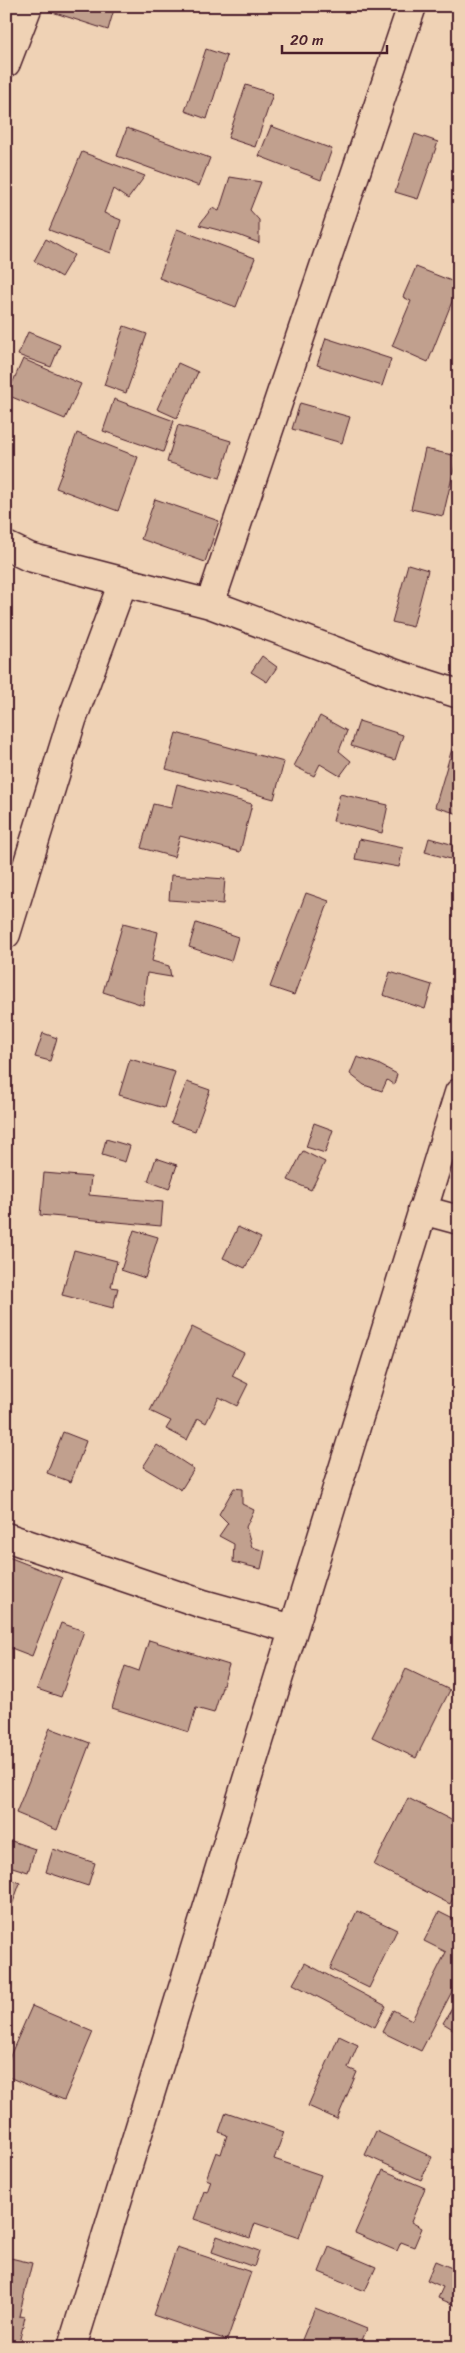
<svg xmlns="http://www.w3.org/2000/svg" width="465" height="2353" font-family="Sriracha,sans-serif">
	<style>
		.building { fill: #c1a08e; stroke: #4a1f2b }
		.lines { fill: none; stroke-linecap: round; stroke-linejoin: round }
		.minor-casing { stroke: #4a1f2b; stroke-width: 31 }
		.minor { stroke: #efd2b5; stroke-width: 28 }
	</style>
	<rect width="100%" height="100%" fill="#efd2b5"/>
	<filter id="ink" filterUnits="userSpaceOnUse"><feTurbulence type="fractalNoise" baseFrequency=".02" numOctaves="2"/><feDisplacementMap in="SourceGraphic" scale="10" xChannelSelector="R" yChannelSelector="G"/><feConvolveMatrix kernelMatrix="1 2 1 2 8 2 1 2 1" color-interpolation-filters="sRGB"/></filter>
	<g filter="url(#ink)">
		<!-- building -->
		<path class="building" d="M47,6H115L108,30L46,10Z
			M206,49L227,56L207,119L185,111Z
			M246,85L273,94L255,147L228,138Z
			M271,126L332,149L321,180L259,156Z
			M127,128L210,158L199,186L117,156Z
			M415,134L438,142L418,199L395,192Z
			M82,152L145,176L128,199L113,189L104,213L121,220L111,253L49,230Z
			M230,177L261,182L250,210L259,220V243L238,235L199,225L212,208L219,211Z
			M177,229L255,258L236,307L159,278Z
			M46,239L74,255L61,277L34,261Z
			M416,267L459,284L428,362L392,346L411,301L403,297Z
			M124,326L147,334L126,393L104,385Z
			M28,332L60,345L51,367L18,355Z
			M326,338L391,359L382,386L317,365Z
			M23,359L81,384L65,419L7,395Z
			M178,363L198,372L177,418L157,409Z
			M114,399L174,421L163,452L103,431Z
			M300,403L350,417L342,443L292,429Z
			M178,425L231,441L220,478L167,462Z
			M77,433L138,457L118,511L56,488Z
			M425,449L457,456L443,516L411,509Z
			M155,499L219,521L205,562L141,539Z
			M408,564L428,570L413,627L392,622Z
			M262,656L277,667L267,682L251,672Z
			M320,716L347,731L339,751L351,761L340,776L320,764L314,776L294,766Z
			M359,721L403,735L395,760L351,746Z
			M459,725V814L435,807Z
			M176,733L284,762L274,799L166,769Z
			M177,784L252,804L240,852L180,836L174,857L141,848L153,804L171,808Z
			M340,794L388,805L382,833L333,821Z
			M429,838L458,846L454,860L425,852Z
			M359,839L403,848L399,867L355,859Z
			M171,875L225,879L223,904L169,900Z
			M306,893L329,901L294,995L270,987Z
			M123,923L158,932L152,961L169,966L171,977L147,973L143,1005L103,992Z
			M196,923L238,937L231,961L189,947Z
			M390,972L432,985L425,1009L383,995Z
			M43,1033L57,1038L50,1061L35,1057Z
			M357,1057L378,1064L397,1074L394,1085L387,1080L382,1091L364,1085L350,1074Z
			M130,1059L175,1072L164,1108L119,1095Z
			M187,1082L210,1090L195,1131L171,1123Z
			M314,1123L333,1130L325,1153L306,1147Z
			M106,1139L130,1146L125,1162L102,1155Z
			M303,1151L325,1162L311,1190L288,1180Z
			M156,1158L177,1165L169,1189L148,1181Z
			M44,1173L91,1177L89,1195L163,1202L161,1226L40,1215Z
			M238,1227L261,1238L245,1268L223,1258Z
			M134,1230L158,1237L145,1278L121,1270Z
			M74,1250L117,1261L111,1287L118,1288L113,1308L62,1295Z
			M192,1327L244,1353L232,1376L248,1384L237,1406L219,1397L206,1423L198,1418L187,1440L166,1429L171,1421L150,1411Z
			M63,1432L86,1441L71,1482L47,1473Z
			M157,1445L194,1469L181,1490L143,1467Z
			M234,1488L242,1489V1504L254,1510L246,1527L252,1547L265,1551L261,1569L233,1562L234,1544L219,1536L228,1523L219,1514Z
			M6,1556L62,1578L32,1656L6,1646Z
			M61,1623L84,1631L61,1697L37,1689Z
			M149,1640L229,1665L214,1713L196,1708L189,1732L112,1708L125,1666L139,1671Z
			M406,1669L450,1690L416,1758L372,1737Z
			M6,1714L14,1718L6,1734Z
			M50,1728L90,1743L57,1830L16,1813Z
			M408,1798L459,1824V1887L450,1904L374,1865Z
			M6,1839L35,1849L28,1872L6,1865Z
			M53,1849L95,1863L88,1886L46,1872Z
			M6,1878L20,1883L6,1922Z
			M357,1911L397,1930L369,1988L330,1969Z
			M439,1912L459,1922V1978L421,2051L382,2032L393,2010L412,2020L446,1952L424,1941Z
			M305,1963L386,2006L375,2027L293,1984Z
			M459,1997V2033L443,2023Z
			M32,2006L93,2032L64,2100L6,2076V2065Z
			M339,2036L358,2045L348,2068L357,2072L337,2119L308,2106Z
			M226,2112L284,2132L274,2159L321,2175L299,2238L255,2223L250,2238L194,2219L204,2191L207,2192L211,2181L206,2179L216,2152L221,2154L227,2135L219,2132Z
			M376,2131L432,2157L421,2180L365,2155Z
			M383,2170L425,2188L411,2222L422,2228L414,2247L401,2242L397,2251L355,2233Z
			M217,2236L259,2251L254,2267L212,2252Z
			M177,2247L251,2272L227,2340L153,2315Z
			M329,2247L376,2267L365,2291L319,2272Z
			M6,2257L32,2263L19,2316L25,2317L19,2343L6,2340Z
			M435,2261L459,2271V2307L438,2298L443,2287L427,2280Z
			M315,2308L367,2329L359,2347H299Z"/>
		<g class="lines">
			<defs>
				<path id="minor" d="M6,63L28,6
					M6,546L29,557L210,604L396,674L459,694
					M210,604L412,6
					M6,934L72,720L123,582
					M422,1210L459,1220
					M6,1537L203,1604L293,1629
					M72,2347L459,1093"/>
			</defs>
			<!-- minor casing -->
			<use href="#minor" class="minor-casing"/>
			<!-- minor -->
			<use href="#minor" class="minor"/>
		</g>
	</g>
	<!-- margin -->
	<rect width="465" height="2353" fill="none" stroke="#efd2b5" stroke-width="25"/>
	<rect x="12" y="12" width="440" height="2328" fill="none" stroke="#4a1f2b" stroke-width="2" filter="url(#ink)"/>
	<!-- scale -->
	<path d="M282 45v8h105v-8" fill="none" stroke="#4a1f2b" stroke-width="2.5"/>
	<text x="290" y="45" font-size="15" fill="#4a1f2b" stroke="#efd2b5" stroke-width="4" paint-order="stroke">20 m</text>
</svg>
